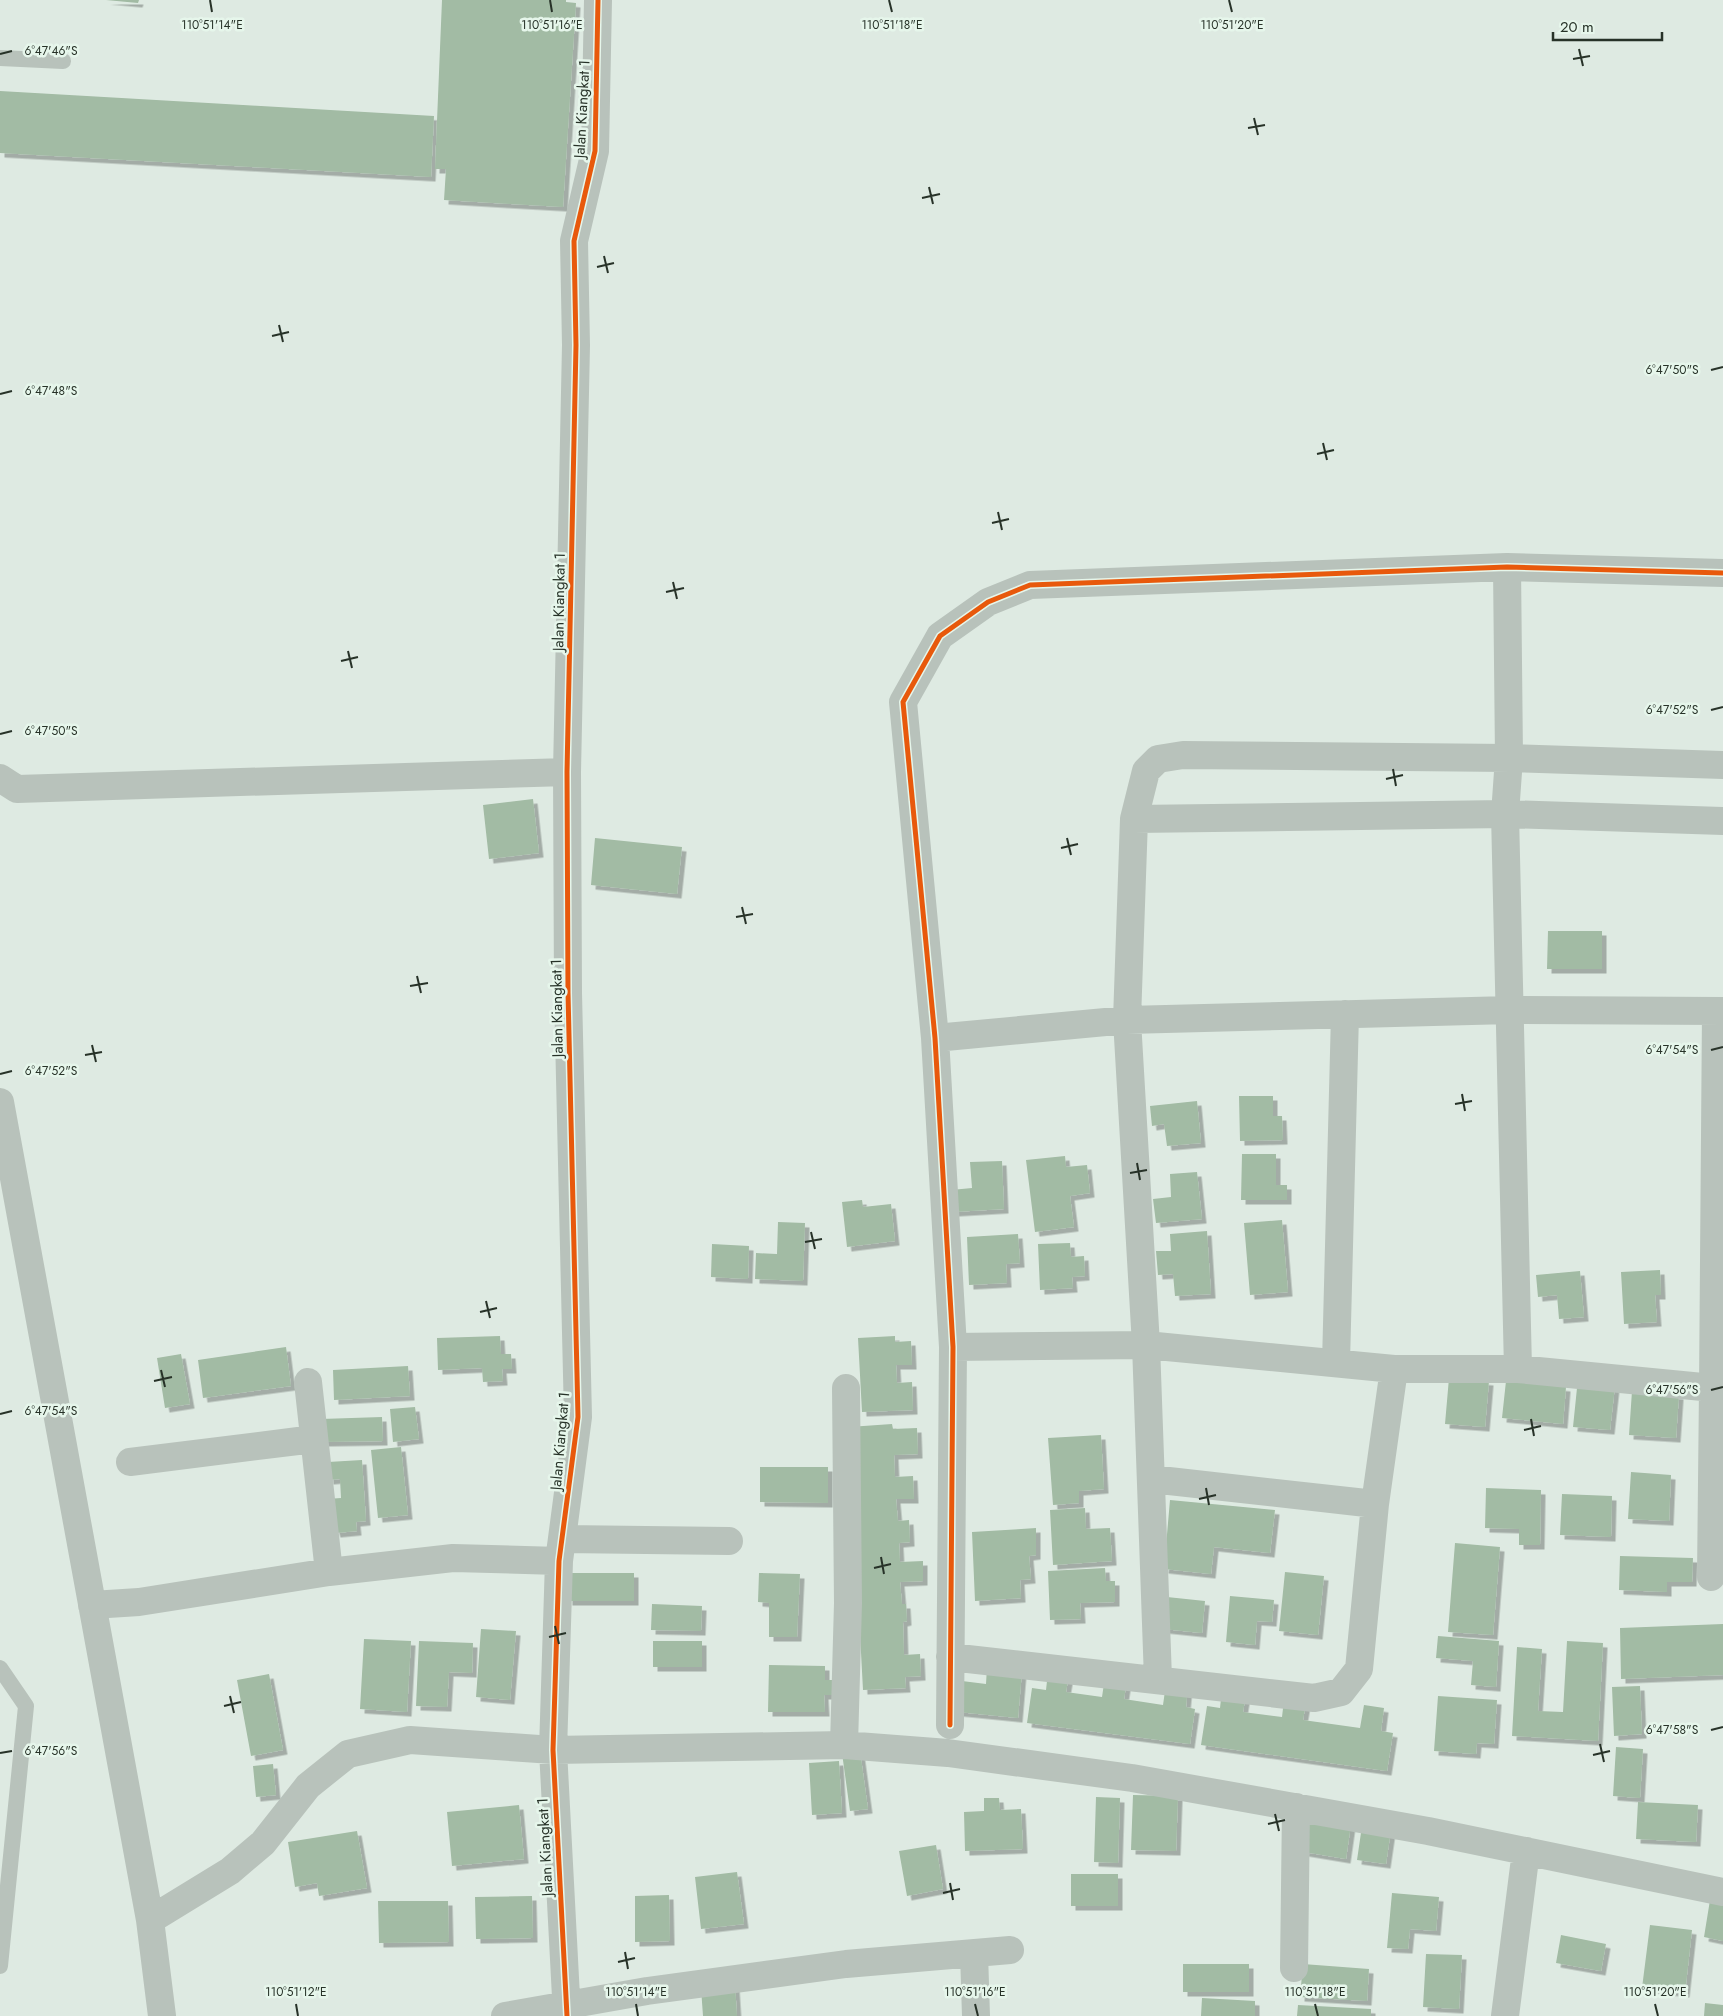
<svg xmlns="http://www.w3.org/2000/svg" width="1723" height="2016" font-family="Jost,sans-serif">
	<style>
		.building { fill: #a2bba4; filter: url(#shadow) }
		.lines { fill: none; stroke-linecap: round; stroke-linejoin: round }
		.service { stroke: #b8c2bb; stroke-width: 16 }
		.minor { stroke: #b8c2bb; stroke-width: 28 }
		.cycleway-casing { stroke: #e6f6eb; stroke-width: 8 }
		.cycleway { stroke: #e8590c; stroke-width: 5 }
		.ticks { fill: none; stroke: #273228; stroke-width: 2 }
		.labels { text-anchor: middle; stroke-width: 5; stroke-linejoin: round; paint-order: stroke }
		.street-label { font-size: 15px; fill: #273228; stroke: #e6f6eb }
		.ticks-label { font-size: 12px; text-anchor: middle; fill: #273228; stroke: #e6f6eb; stroke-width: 5; stroke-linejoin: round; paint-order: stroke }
	</style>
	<defs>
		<filter id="shadow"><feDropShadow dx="4.5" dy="4.5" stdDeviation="0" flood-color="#0004"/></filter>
	</defs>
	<rect width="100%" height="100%" fill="#deeae2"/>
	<!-- building -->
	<path class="building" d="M106,0H139L138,3Z
		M442,0H566V2L576,3L563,207L444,200L446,169H435Z
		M0,91L434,116L431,177L0,153Z
		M533,799L539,853L489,859L483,805Z
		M595,838L682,847L677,894L591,885Z
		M1548,931H1602V969H1547Z
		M1239,1096H1273V1116H1282L1283,1140L1240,1141Z
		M1197,1101L1201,1143L1167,1146L1164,1124L1152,1126L1150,1106Z
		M1242,1154H1276V1185H1287V1200H1241Z
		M1065,1156L1066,1167L1087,1165L1090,1193L1070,1196L1074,1227L1035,1232L1026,1160Z
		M1002,1161L1004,1209L953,1212L951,1190L972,1188L970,1162Z
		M1197,1172L1202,1219L1156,1223L1153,1199L1171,1197L1170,1174Z
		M862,1200L863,1207L891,1204L895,1241L847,1247L842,1202Z
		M1282,1220L1288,1292L1250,1295L1244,1223Z
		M778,1222L805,1223L803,1281L755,1279L756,1253L777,1254Z
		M1207,1231L1211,1294L1175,1296L1173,1274L1158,1275L1156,1251H1171L1170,1234Z
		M1018,1234L1020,1263L1006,1264L1007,1283L969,1285L967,1237Z
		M1070,1243L1071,1257L1084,1256L1085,1276L1072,1277L1073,1288L1040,1290L1038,1244Z
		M712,1244L749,1246L748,1279L711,1277Z
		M1660,1270L1661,1295H1655L1657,1322L1624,1324L1621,1272Z
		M1580,1271L1584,1317L1559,1319L1557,1295L1538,1297L1536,1275Z
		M500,1336L501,1354H511L512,1369H502L503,1381L483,1382L482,1368L438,1370L437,1338Z
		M895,1336V1342L911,1341L912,1365H896L897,1383L912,1382L913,1410L862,1412L858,1338Z
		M286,1347L291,1386L203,1398L198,1360Z
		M181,1354L190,1404L165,1408L157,1358Z
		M408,1366L410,1396L334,1400L333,1370Z
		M1449,1378L1489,1381L1485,1427L1445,1424Z
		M1506,1381L1566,1387L1563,1424L1502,1418Z
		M1615,1386L1610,1430L1573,1427L1577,1388Z
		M1632,1391L1679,1395L1676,1438L1629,1435Z
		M415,1407L419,1439L393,1442L390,1409Z
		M382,1417L383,1441L321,1442V1419Z
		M892,1424L893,1429L917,1428L918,1454L894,1455L895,1477L913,1476L914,1499H896L898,1521L909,1520L910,1542L899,1543L900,1562L923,1561V1581L900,1582L902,1604H906L907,1621L903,1622L904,1655L920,1654L921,1676L905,1677L906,1688L863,1690L849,1427Z
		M1101,1435L1104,1489L1079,1491V1503L1053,1505L1048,1438Z
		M401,1447L408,1515L378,1518L371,1450Z
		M362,1460L366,1521L356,1522L357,1531L336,1533L327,1499L341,1498L340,1479L329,1480L328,1462Z
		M760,1467H828V1503L760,1502Z
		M1631,1472L1671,1475L1669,1521L1628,1519Z
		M1486,1488L1541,1490L1540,1545H1519V1529L1485,1528Z
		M1562,1494L1612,1496L1611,1537L1560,1535Z
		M1170,1500L1275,1510L1270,1553L1214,1547L1211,1574L1164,1569Z
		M1085,1508L1086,1529L1110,1528L1112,1561L1053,1565L1050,1510Z
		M1036,1528V1555L1029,1556L1031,1579L1020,1580L1021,1598L975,1601L972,1532Z
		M1455,1543L1500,1547L1493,1635L1448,1632Z
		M1620,1556L1693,1558L1692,1582H1667V1592L1619,1590Z
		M1105,1568L1106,1581H1115V1602L1080,1603L1081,1619L1050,1620L1048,1571Z
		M1285,1572L1324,1576L1318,1635L1279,1631Z
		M568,1573H634V1601H568Z
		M759,1573L800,1574L797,1637H769V1603L758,1602Z
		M1230,1596L1274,1600L1272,1622L1257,1621L1255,1645L1226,1642Z
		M1167,1597L1205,1601L1202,1633L1163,1629Z
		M652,1604L702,1606L701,1631L651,1630Z
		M1723,1624V1675L1621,1679L1620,1628Z
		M481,1629L516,1631L510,1700L476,1697Z
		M1438,1636L1499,1641L1496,1687L1471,1685L1473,1661L1436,1658Z
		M364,1639L411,1641L407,1712L360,1709Z
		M419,1641L473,1643L472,1673L449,1672L447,1707L416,1706Z
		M653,1641H702V1667H653Z
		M1567,1641L1603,1643L1598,1741L1512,1736L1517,1647L1542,1649L1538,1711L1563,1712Z
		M769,1665L825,1666V1680H835V1695H824L825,1712H768Z
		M987,1667L1022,1671L1018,1718L958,1712L962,1681L986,1684Z
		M1048,1672L1069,1675L1066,1692L1102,1697L1105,1677L1127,1680L1124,1699L1163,1705L1166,1684L1188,1686L1186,1707L1195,1709L1190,1744L1027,1723L1032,1688L1046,1690Z
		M269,1674L283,1750L251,1756L237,1680Z
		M1640,1686L1642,1734L1614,1736L1612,1687Z
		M1222,1690L1246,1694L1243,1712L1282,1717L1284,1700L1306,1703L1303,1720L1360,1728L1364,1705L1384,1708L1381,1731L1393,1733L1387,1771L1201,1745L1207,1706L1220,1708Z
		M1438,1696L1497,1700L1494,1744L1477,1743L1476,1754L1434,1751Z
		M1616,1747L1643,1749L1640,1798L1613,1796Z
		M860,1751L868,1809L850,1811L842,1753Z
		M839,1761L842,1813L812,1815L809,1763Z
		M273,1764L276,1795L256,1797L253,1766Z
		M1133,1795L1178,1796L1176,1851L1131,1850Z
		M1096,1797L1120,1798L1118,1863L1094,1862Z
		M984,1798H999L1000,1810L1021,1809L1023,1849L965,1851L964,1812L984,1811Z
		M1638,1802L1698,1805L1696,1842L1636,1839Z
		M519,1805L524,1859L452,1866L447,1812Z
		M1310,1817L1351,1824L1346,1859L1304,1852Z
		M1362,1826L1391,1830L1386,1864L1357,1860Z
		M357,1831L367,1888L319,1896L317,1883L295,1887L288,1842Z
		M936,1845L943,1889L907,1896L899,1851Z
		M737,1872L744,1924L701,1929L695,1877Z
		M1071,1874H1118V1906H1071Z
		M1392,1893L1439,1897L1436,1931L1410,1929L1408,1949L1387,1948Z
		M669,1895L670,1941L635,1942V1896Z
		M532,1896L533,1938L476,1939L475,1897Z
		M1710,1900L1723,1902V1941L1704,1937Z
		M378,1901H448L449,1942L379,1943Z
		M1650,1925L1692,1930L1685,1993L1642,1988Z
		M1561,1935L1606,1944L1601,1971L1556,1963Z
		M1426,1954L1462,1955L1459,2009L1423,2007Z
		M1183,1964H1249V1992H1183Z
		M1303,1964L1369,1969L1367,2001L1300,1997Z
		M735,1985L737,2016H703L701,1988Z
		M1202,1998L1255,2001V2016H1201Z
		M1705,2003L1723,2005V2016H1704Z
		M1298,2005L1371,2009V2016H1297Z"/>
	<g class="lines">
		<!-- service -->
		<path class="service" d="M0,58L63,61
			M0,1668L26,1706L0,1966"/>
		<!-- minor -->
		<path class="minor" d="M1507,567L1509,758L1505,814L1518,1369
			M0,778L17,789L567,772
			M1134,819L1505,814L1723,821
			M935,1038L1127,1020L1510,1010L1723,1011
			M0,1102L150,1920L162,2016
			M953,1347L1146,1345L1394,1369H1518L1713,1388L1716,1011
			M1336,1363L1345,1014
			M308,1382L329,1572
			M130,1462L314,1439
			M1151,1479L1375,1504
			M563,1539L729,1541
			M1711,1577L1713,1388
			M92,1605L139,1602L329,1572L453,1558L559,1561
			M950,1657L1314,1698L1341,1692L1359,1669L1375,1504L1394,1369
			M1158,1679L1146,1345L1127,1020L1134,819L1146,771L1158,759L1183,755L1509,758L1723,765
			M950,1725L953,1347L935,1038L903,702L940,636L988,602L1030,585L1507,567L1723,573
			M844,1745L848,1603L846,1388
			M150,1920L230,1871L263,1843L308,1786L348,1754L410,1740L553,1750L844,1745L948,1753L1132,1778L1428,1831L1723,1892
			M974,1953L976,2016
			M1294,1968L1296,1807
			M505,2016L647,1991L846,1964L1010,1950
			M567,2016L553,1750L559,1561L578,1417L568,993L567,772L576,345L574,241L595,151L598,0
			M1505,2016L1526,1851"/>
		<defs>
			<path id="cycleway" d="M950,1725L953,1347L935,1038L903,702L940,636L988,602L1030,585L1507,567L1723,573
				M567,2016L553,1750L559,1561L578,1417L568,993L567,772L576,345L574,241L595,151L598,0"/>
		</defs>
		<!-- cycleway casing -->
		<use href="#cycleway" class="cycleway-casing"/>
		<!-- cycleway -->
		<use href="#cycleway" class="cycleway"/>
	</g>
	<!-- ticks -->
	<path class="ticks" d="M210,0L212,12M550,0L552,12M889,0L892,12M1229,0L1232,12M1579,49L1583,66M0,54L12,51M1573,59L1590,56M1254,118L1258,135M1248,128L1265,125M929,187L933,204M922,198L940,194M604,256L608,273M597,267L614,263M279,325L283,342M272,336L289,332M1711,370L1723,367M0,394L12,391M1323,443L1327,460M1317,454L1334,450M998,512L1002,530M992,523L1009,519M673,582L677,599M666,592L684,588M348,651L352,668M341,661L358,657M1711,710L1723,707M0,734L12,731M1393,769L1396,786M1386,779L1403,775M1067,838L1071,855M1061,848L1078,844M742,907L746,924M736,917L753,914M417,976L421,993M410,986L428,983M92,1045L96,1062M1711,1050L1723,1047M85,1055L102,1052M0,1074L12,1071M1462,1094L1465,1111M1455,1104L1472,1101M1137,1163L1140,1180M1130,1173L1147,1170M811,1232L815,1249M805,1242L822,1239M486,1301L490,1318M480,1312L497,1308M161,1370L165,1387M154,1381L172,1377M1711,1390L1723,1387M0,1414L12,1411M1531,1419L1534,1436M1524,1430L1541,1426M1206,1488L1209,1505M1199,1499L1216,1495M881,1557L884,1574M874,1568L891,1564M555,1626L559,1644M549,1637L566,1633M230,1696L234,1713M224,1706L241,1702M1711,1730L1723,1727M1600,1744L1604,1762M0,1753L12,1751M1593,1755L1610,1751M1275,1814L1279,1831M1268,1824L1285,1820M950,1883L953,1900M943,1893L960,1889M625,1952L628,1969M618,1962L635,1958M296,2004L298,2016M636,2004L638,2016M975,2004L978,2016M1315,2004L1318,2016M1655,2004L1658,2016"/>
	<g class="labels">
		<!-- street labels -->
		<g class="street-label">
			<text transform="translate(582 109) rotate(-87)" y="5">Jalan Kiangkat 1</text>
			<text transform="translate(559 602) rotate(-89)" y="5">Jalan Kiangkat 1</text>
			<text transform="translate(557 1008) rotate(-91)" y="5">Jalan Kiangkat 1</text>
			<text transform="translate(560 1441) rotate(-85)" y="5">Jalan Kiangkat 1</text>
			<text transform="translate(545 1847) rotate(-93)" y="5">Jalan Kiangkat 1</text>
		</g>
	</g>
	<g class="ticks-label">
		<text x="212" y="29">110°51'14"E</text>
		<text x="552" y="29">110°51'16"E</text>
		<text x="892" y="29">110°51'18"E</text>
		<text x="1232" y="29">110°51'20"E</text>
		<text x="51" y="55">6°47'46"S</text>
		<text x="1672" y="374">6°47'50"S</text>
		<text x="51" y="395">6°47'48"S</text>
		<text x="1672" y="714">6°47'52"S</text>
		<text x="51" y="735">6°47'50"S</text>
		<text x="1672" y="1054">6°47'54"S</text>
		<text x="51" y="1075">6°47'52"S</text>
		<text x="1672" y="1394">6°47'56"S</text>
		<text x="51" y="1415">6°47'54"S</text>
		<text x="1672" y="1734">6°47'58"S</text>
		<text x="51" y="1755">6°47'56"S</text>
		<text x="296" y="1996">110°51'12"E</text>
		<text x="636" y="1996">110°51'14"E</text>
		<text x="975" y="1996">110°51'16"E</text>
		<text x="1315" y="1996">110°51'18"E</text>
		<text x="1655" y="1996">110°51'20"E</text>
	</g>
	<!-- scale -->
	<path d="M1553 32v8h109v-8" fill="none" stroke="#273228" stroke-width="2.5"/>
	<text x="1560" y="32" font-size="15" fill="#273228" stroke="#e6f6eb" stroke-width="4" paint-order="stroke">20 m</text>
</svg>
